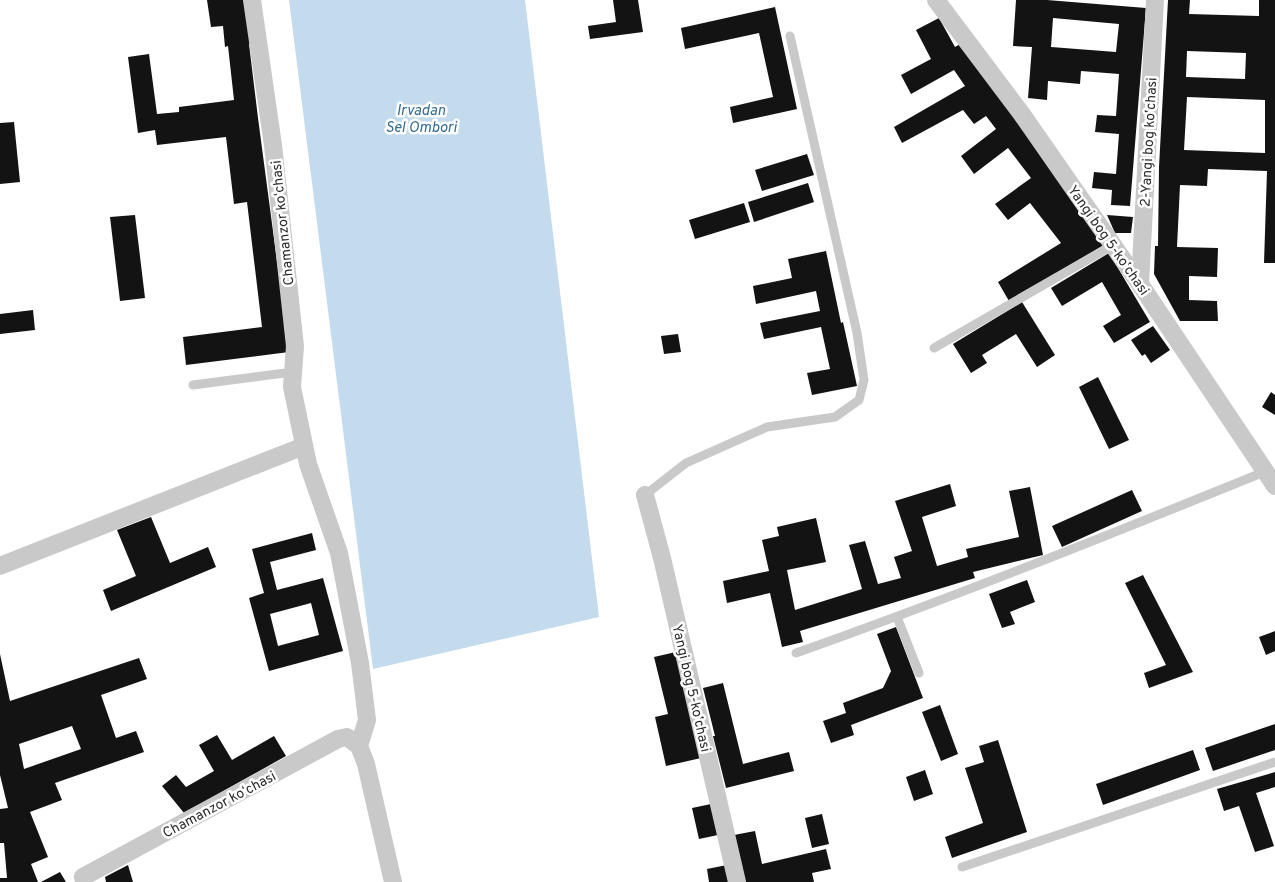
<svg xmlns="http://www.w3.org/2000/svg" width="1275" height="882" font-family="Overpass,sans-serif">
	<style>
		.water { fill: #c3dbec }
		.building { fill: #131313; fill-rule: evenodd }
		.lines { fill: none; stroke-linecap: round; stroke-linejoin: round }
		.lane { stroke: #c9c9c9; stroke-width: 9 }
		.street { stroke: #c9c9c9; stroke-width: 18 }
		.labels { text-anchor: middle; stroke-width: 5; stroke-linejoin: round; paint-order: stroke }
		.street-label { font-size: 14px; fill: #2c2c2c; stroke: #fff }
		.water-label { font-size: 15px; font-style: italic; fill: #366c92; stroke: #fff }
	</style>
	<rect width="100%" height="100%" fill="#fff"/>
	<!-- water -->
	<path class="water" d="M289,0H525L599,617L373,669Z"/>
	<!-- building -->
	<path class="building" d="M207,0H246L252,43L249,44L258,118L289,352L186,365L183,337L262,327L247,202L234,204L226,137L157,145L155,130L138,133L128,57L149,54L157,114L179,112V107L234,100L228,46L225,47L223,26L211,27Z
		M613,0H638L643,32L590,39L588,26L616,22Z
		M1016,0H1047L1146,8L1130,206L1111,205L1112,190L1092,188L1094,172L1116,174L1119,134L1095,132L1097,115L1116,116L1119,74L1081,71L1080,84L1048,81L1047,100L1028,98L1032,47L1013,46ZM1053,18L1119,24L1116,52L1051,47Z
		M1168,0H1190L1189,14L1259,16V0H1275V263H1264L1267,171L1208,169L1207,186L1180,185L1177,247L1218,248L1217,277L1189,276V300L1217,301L1218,321H1180L1154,274L1155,246H1158L1159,167ZM1187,51L1246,53L1245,79L1186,77ZM1187,97L1265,100V153L1184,150Z
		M775,7L797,109L733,123L730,107L773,97L759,33L685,49L681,28Z
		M939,18L955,47L962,43L1104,245L1009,301L998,282L1061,243L1030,203L1008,220L995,204L1031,178L1008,148L974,174L961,156L996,129L986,116L974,124L963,110L902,143L894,127L965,86L954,70L911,94L901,75L931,59L916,30Z
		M14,122L20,182L0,184V123Z
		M807,154L814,175L762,191L755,170Z
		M808,183L814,202L754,222L748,202Z
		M744,203L750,222L695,239L689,220Z
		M135,215L145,298L120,301L110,217Z
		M1107,215L1133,217L1131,233H1115Z
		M826,251L841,323L843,322L857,386L812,395L807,373L830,369L821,327L764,339L760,323L820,311L816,291L756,304L753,286L792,278L788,259Z
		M1109,253L1150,322L1114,343L1103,326L1121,315L1102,282L1062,306L1051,288Z
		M1022,302L1055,355L1037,367L1016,334L982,355L987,363L971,373L953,344Z
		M33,310L35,330L0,334V314Z
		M1153,326L1170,350L1151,363L1145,354L1142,356L1131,340Z
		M678,334L681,352L664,354L661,336Z
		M1098,377L1129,440L1109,449L1079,387Z
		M1271,392L1275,395V415L1262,407Z
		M950,484L956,506L922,517L937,566L968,557L966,549L1019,537L1009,491L1030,487L1043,555L973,572L975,578L800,631L803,642L782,647L770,593L727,603L723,581L769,571L762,540L779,536L777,527L816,518L826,562L787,570L795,610L862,589L849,545L865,541L878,584L901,578L894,557L912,551L895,501Z
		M1132,490L1142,511L1062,547L1052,526Z
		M151,517L170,563L208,547L216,567L111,611L103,590L136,576L117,530Z
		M312,533L316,550L270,562L277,590L323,578L343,651L269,671L249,598L264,593L252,549ZM311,603L319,635L278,646L270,614Z
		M1143,575L1193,672L1149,688L1144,673L1166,665L1125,583Z
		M1027,580L1035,602L1010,612L1015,624L1002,628L989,594Z
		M896,627L923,698L851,725L854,735L831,743L823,721L846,713L843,703L883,688L891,671L877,634Z
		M1275,631V651L1266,655L1259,637Z
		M676,652L701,758L666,766L655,717L668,714L654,657Z
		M0,654L10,701L139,658L147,679L101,695L116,738L136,731L144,752L55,783L62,800L30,812L48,857L31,864L38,882H0V878H7L4,843H0V809L8,808L0,775ZM72,726L81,749L24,769L19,744Z
		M723,683L743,764L789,752L794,771L726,788L713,736H715L703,688Z
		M940,705L958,754L941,761L922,712Z
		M1275,724V750L1213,771L1205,748Z
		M217,735L232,760L274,736L286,756L184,813L162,786L176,775L186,787L214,771L199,745Z
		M998,740L1027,832L952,858L945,837L983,823L965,768L984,762L979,746Z
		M1193,750L1200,770L1103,805L1096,784Z
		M925,770L933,794L914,801L906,777Z
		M1275,772V787L1256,793L1274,846L1255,852L1239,806L1224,811L1217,789Z
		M711,804L718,835L699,839L692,808Z
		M822,814L829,844L812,848L805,818Z
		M755,831L762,864L826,849L831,869L812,873L814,882H745L734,835Z
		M128,865L133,882H106L105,877Z
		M727,865L731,882H709L707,869Z
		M60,872L66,882H41Z"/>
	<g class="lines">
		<!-- lane -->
		<path class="lane" d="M934,348L1113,245
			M193,385L293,372
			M645,495L686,463L767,427L835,417L859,400L864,380L857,333L790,36
			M897,617L919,673
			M796,653C954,597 1109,535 1264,472
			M962,867L1275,762"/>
		<!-- street -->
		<path class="street" d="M252,0L273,145L295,346L292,387L308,464L339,553L360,663L367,720L359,746
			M936,0L1021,113L1140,284L1275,486
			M1140,284L1155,0
			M645,495L662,558L737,882
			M0,566L304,446
			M84,882L83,877L338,739L347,737L359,746L366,764L393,882"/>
	</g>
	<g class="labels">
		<!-- street labels -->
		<g class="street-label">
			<text transform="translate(1148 142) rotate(-87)" y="5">2-Yangi bog koʼchasi</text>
			<text transform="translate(282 223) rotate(-96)" y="5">Chamanzor koʻchasi</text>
			<text transform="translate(1109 240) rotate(55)" y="5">Yangi bog 5-koʼchasi</text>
			<text transform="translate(692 688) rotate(77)" y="5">Yangi bog 5-koʼchasi</text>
			<text transform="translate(219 804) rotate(-28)" y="5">Chamanzor koʻchasi</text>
		</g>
		<!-- water labels -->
		<g class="water-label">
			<text x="421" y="115">Irvadan<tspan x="421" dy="17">Sel Ombori</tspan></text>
		</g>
	</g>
</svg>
